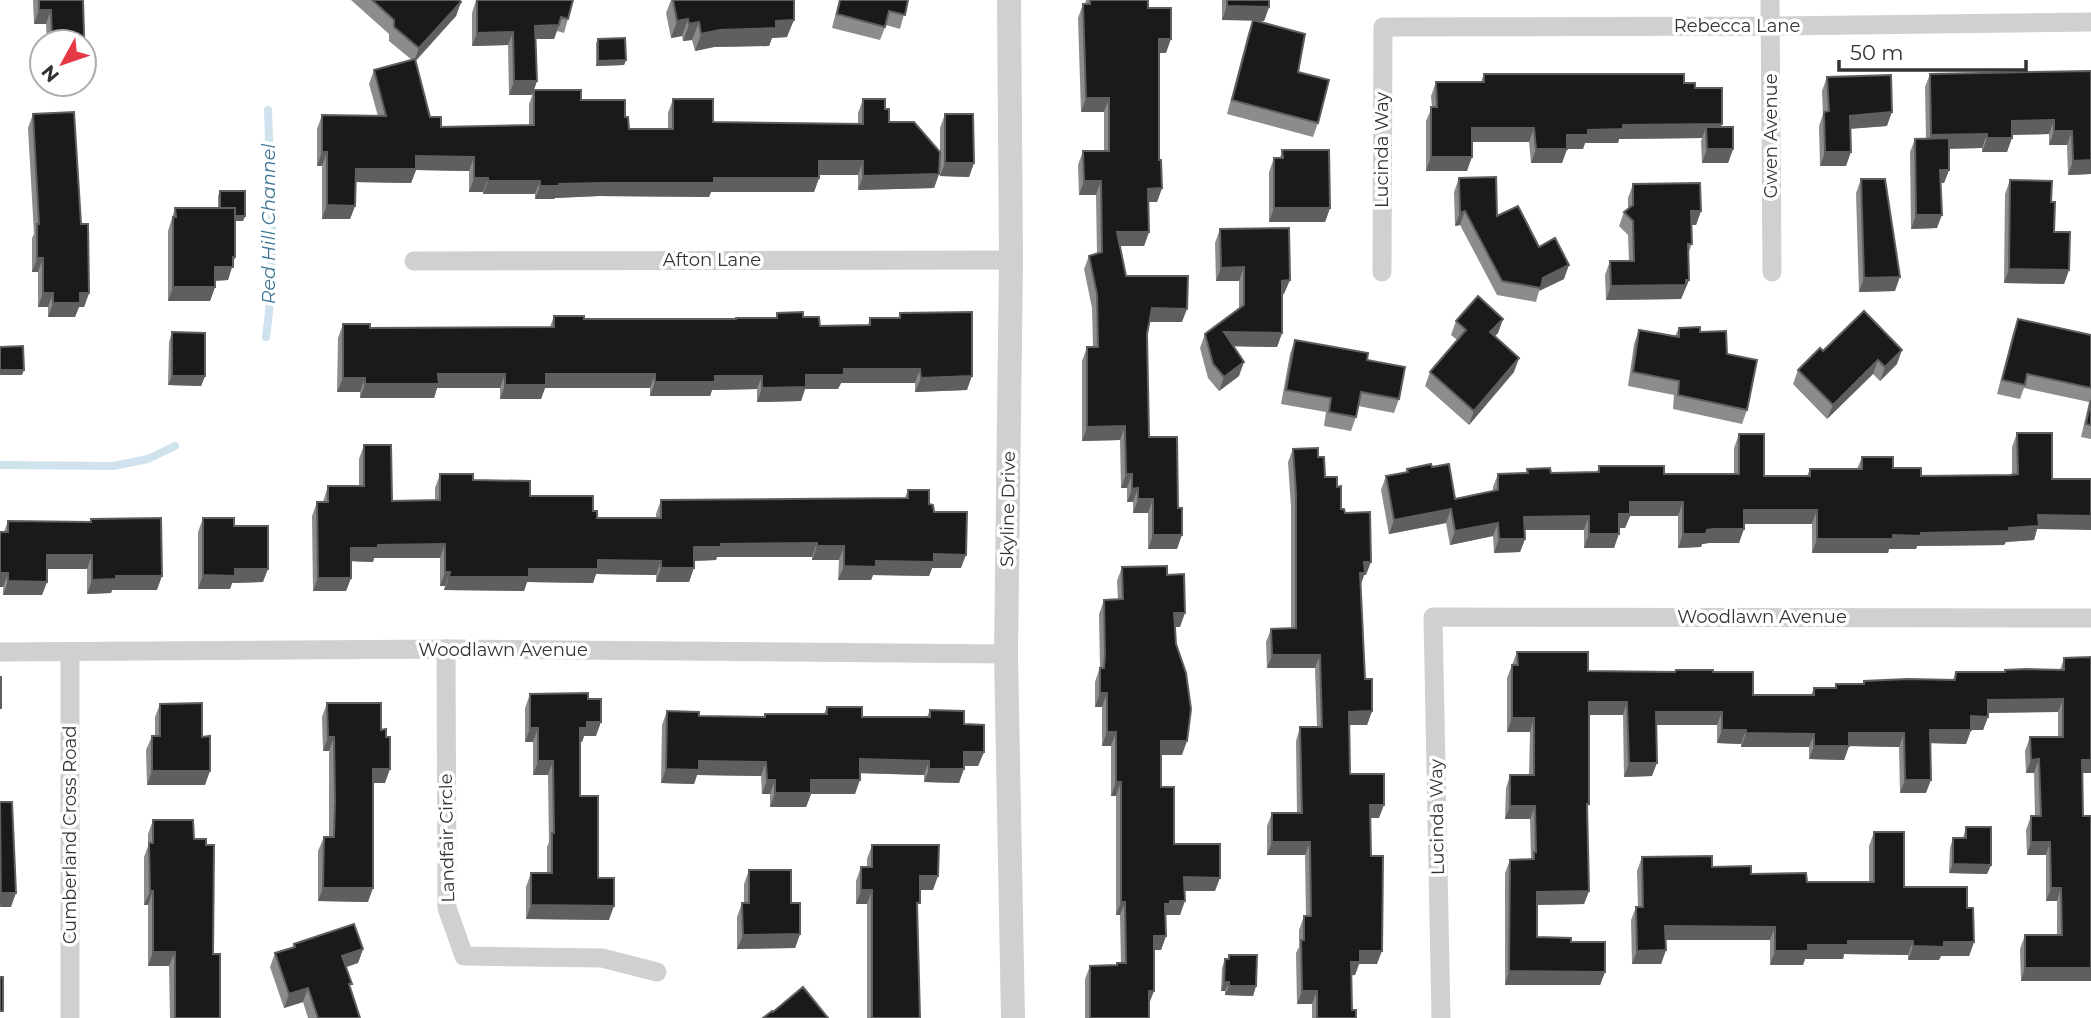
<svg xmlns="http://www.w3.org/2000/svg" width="2091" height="1018" font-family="Montserrat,sans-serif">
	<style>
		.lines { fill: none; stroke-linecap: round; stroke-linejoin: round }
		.stream { stroke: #cfe2ee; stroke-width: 8 }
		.minor { stroke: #d0d0d0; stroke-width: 19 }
		.tertiary { stroke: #d0d0d0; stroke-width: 24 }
		.wall { fill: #8c8c8c }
		.shaded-wall { fill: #5f5f5f }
		.building { fill: #1a1a1a; stroke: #5f5f5f; stroke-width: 2 }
		.labels { text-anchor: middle; stroke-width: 7; stroke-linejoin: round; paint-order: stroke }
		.street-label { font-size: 18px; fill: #333; stroke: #fff }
		.water-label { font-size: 19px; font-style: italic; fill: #3f7597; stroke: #fff }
	</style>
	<rect width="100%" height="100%" fill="#fff"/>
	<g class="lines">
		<!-- stream -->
		<path class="stream" d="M266,337C277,262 270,186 268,110
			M0,465L113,466L148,459L175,446"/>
		<!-- minor -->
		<path class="minor" d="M1770,0L1772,272
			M414,261L1011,260
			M1382,272L1383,27L1770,26L2091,22
			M446,649L447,908L464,956L602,958L657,972
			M0,652L446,649L1006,654
			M70,1018V652
			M1441,1018L1433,617L2091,618"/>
		<!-- tertiary -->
		<path class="tertiary" d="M1009,0L1011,260L1006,654L1013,1018"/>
	</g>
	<!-- wall -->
	<path class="wall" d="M33,0H83L84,42H47L46,24H34Z
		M351,0H459L461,2L456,16L416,61L430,117L441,127L529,125V104L534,90L581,100L625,117L629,129H668V113L673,99L713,122L858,124V113L863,99L885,109L889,122L939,174L934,188L858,190V175H819V178L814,192H711L709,197L599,196L555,198L554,199H535V194H483V192H469V171L416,170L411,183L356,182L355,206L350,219H322V166H317V129L322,115L378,116L369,84L374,70L412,60L389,41V34Z
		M476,0H573L568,19L564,33L557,31L554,39H536L537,81L532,95H509L508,45L472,46V13Z
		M671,0H794L787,37L772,38L769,46L714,47L695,51L692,40L683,41L682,36L671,38L666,13Z
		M839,0H908L900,29L886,25L880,40L832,28Z
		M1086,0H1148V8L1166,53H1159V160L1162,188L1157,202H1148L1149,232L1144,246H1120L1126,276L1182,322H1149L1147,334L1149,437L1177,549H1148V513H1133V502H1127V488H1121L1120,440L1082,441V361L1087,347H1093L1092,308L1084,269L1089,256L1097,254L1096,195H1079L1078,165L1083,151H1104V112H1081L1078,18L1083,4H1085Z
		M1222,0H1269V7L1264,21L1256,20L1298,72L1318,123L1313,137L1227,114L1248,34L1253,20H1222Z
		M598,39L626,60L624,65L596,66V43Z
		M2091,71V174L2068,175L2067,145H2049V134L2012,135L2007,152H1982V148L1949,149V170L1944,183H1941L1937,228L1911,229L1910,152L1915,139H1926L1925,87L1930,74Z
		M1484,74L1684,83L1695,88L1721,127L1733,149L1728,163H1702L1701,141L1702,138L1619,139L1618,143H1585L1583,149H1567L1562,163H1531L1529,142H1472L1467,171H1426V121L1432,107L1431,96L1436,82H1481Z
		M1827,77L1887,126L1850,129L1846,166H1820L1819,126L1823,114L1822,91Z
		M33,114L81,224L89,293L84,307H79L75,317H48V307H38V272H32V238L34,234L28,128Z
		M945,114L974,163L969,177L940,176V128Z
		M1282,150L1330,208L1325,222H1269V172L1274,158H1280Z
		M1459,178L1497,216L1539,247L1564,279L1539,291L1536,302L1497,295L1460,225L1455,226L1454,192Z
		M1861,179L1895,291L1859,292L1856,193Z
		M2010,180L2051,202L2054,232L2069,270L2064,284L2004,283L2005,194Z
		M1633,184L1701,211L1696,225H1691L1692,244L1688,254L1689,280L1681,299L1606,300L1605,275L1610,261H1629L1628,235L1619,226L1624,212L1628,209V198Z
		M220,191L245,216L243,221H235V257L228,280L215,281V287L210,301H168V231L175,208H218V196Z
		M1220,229L1284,294H1282V333L1277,347L1233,346L1239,376L1219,391L1208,378L1200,348L1205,334L1239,309V281H1216L1215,243Z
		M777,313L803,317L820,326L868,325L870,318H898L900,313L967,390L915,392V383H841L838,389H805L801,401L757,402V389L712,390L710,396H650V388H545L541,399H500V388H437L434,398H360V392H337L338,338L343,324L370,328L550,327L554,316L584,319H735L776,318Z
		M1503,319L1498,333L1494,336L1514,372L1469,425L1425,386L1430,372L1457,340L1451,335L1456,321Z
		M2018,319L2091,335V439L2081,437L2089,402L2024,388L2020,399L1997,394L2013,333Z
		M1679,328L1700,332L1727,354L1747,410L1742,424L1673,409L1674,395L1628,386L1634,344L1639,330L1675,336Z
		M172,332L205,376L201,386L168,385L169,342Z
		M1295,340L1367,360L1399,399L1394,413L1358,406L1356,417L1351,431L1324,426L1326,412L1281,404L1290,354Z
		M1823,351L1897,364L1880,381L1873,374L1827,419L1793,384L1798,370Z
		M2017,433L2037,529L2034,540L2006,542L2004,545L1917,546L1916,549H1889L1888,553H1812V524H1744L1739,543H1709L1702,544L1701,547L1678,548V516H1630L1625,528H1619L1614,548H1584V530H1524L1525,539L1520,552L1494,553L1493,536L1450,545L1446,523L1389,534L1381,490L1386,476L1406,472L1407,469L1432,467L1455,499L1493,491V487L1498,474L1526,473L1527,469L1551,473L1597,472L1599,466L1664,474H1734V448L1739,434L1764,476H1807L1810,469H1857L1862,457L1921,476L2012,475V447Z
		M364,445L392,501L435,500V488L440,474L473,480L530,496L593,511L597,518H656V514L661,500L905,498L908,490L929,504L961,568H932L929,576L873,575L871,580H838L839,560H812V557H717L716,560L694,561L689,582H656V575L596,574L593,583L527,582L524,591L444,590L445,586H440V558H374L373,562L351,561V578L346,591H313L312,516L317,502H323L328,486H359V459Z
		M1293,449L1318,457L1325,477L1337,487L1341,509L1345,513L1366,575H1364L1361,584L1365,679L1372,711L1367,725H1349L1350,774L1379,818H1370L1371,856L1377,964H1359L1355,975H1351L1352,1010L1356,1018H1312V1004H1297L1296,953L1299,947V930L1304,916H1306L1305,855H1267V826L1272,813H1297L1296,741L1300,727H1317L1315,668H1267L1266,642L1271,629L1291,628V507L1288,462Z
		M203,518L234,526L263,582L232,583L230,589H198V532Z
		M91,519L157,590H112L111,593L87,594V569H47V582L42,595H3L4,532L8,521L90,522Z
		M1122,567L1167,575L1180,627H1175L1182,755H1161V787L1174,844L1215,891H1185L1180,915H1166V936L1161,950H1154L1149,1004V1018H1085V979L1090,966L1116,965L1117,963H1121L1120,915H1116V796H1111V746H1102V707H1095V682L1100,667L1099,614L1104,600H1118L1117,581Z
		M1517,652L1588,671L1675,672L1676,670L1713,672L1753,695H1811L1814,688H1834L1836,684H1863L1864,681L1953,680L1956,672H2004L2060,670L2064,658L2091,657V773H2082L2083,816L2091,981H2021L2020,949L2025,935H2057V901H2046V855H2027L2026,830L2031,816H2035L2034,773H2026L2025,751L2030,737H2058V712L1988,713V717L1983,730H1971L1966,744L1930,743L1926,793H1900L1899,747L1849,746L1844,760L1809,759V747H1741V744L1717,743V725H1657L1652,776L1624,777L1623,715H1589V804L1587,810L1589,891L1584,904L1537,905V937L1571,942L1605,972L1600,985H1505V873L1510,860L1531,859L1530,819H1505L1506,788L1510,775H1529L1530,732H1507V678Z
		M530,694L588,699L596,736H584L582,742H580V796L598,878L609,920L526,919V887L531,873H547V847L549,842L548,775H533V742H525V708Z
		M327,703L381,730L385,783H373L368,902L318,901V851L324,837H329V751H323L322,717Z
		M160,704L202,737L205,785H147L146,750L152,736H155V717Z
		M827,707L862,717H927L930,710L964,724L984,752L978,766H964L959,783L924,782V775L860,773L855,794H811L806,807H770V794H762L761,776L697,775L694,784L661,783L662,725L667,711L699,716L764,717L765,714H824Z
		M153,820L194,839L213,954L220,1018H170L169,966H148V905H144V857L148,846V834Z
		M1966,827L1991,865L1987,874L1949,873L1950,848L1953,838H1963Z
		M1874,832L1904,887L1967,908L1974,942L1969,956H1941L1939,960H1908V955L1844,954L1843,959H1805L1803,965H1770V940H1666V950L1661,964H1632L1631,920L1636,907H1638L1637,871L1642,857L1807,882H1869V846Z
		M872,845L933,890H920L917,909L920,1018H867V904H856V881L861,867H867V859Z
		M749,870L800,934L795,948L737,949V917L742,903H744V884Z
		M294,944L363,949L358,963L346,967L350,988L360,1018H308L303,1002L284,1008L270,967L275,953L292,948Z
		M1229,955L1256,986L1253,996L1225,995V991H1221L1222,968L1225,959H1228Z"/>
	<!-- shaded-wall -->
	<path class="shaded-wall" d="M461,2L456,16L414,62L419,48Z
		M1227,6L1269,7L1264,21L1222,20Z
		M39,10H51L46,24H34Z
		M688,19L682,36L671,38L677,21Z
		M794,20L787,37L772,38L769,46L714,47L695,51L701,34L776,21Z
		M699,22L692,40L683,41L689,24Z
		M559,25L554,39H530L535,26Z
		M513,32L508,45L472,46L477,33Z
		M1159,39H1171L1166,53H1154Z
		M626,60L624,65L596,66L598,61Z
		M514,81H537L532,95H509Z
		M1086,98H1109L1104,112H1081Z
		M1892,112L1887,126L1845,129L1850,116Z
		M2054,120L2049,134L2007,135L2012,121Z
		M1722,124L1717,138L1706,127L1702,138L1619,139L1618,143H1585L1583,149H1562L1567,135L1588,130L1623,125Z
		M1472,128H1534L1529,142H1467Z
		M2054,131H2072L2067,145H2049Z
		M1987,134L1982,148L1926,149L1931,135Z
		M1987,138H2012L2007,152H1982Z
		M1536,149H1567L1562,163H1531Z
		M1707,149H1733L1728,163H1702Z
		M322,152H327L322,166H317Z
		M1825,152H1851L1846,166H1820Z
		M416,156L474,157L469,171L416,170L411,183L351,182L356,169Z
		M1431,157H1472L1467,171H1426Z
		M2091,160V174L2068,175L2073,161Z
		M819,161H863L858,175H814Z
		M945,163H974L969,177L940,176Z
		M1940,170H1949L1944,183H1936Z
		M939,174L934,188L858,190L863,176Z
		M474,178H488L483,192H469Z
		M714,178H819L814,192H711L709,197L599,196L555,198L554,199H535L540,186L559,184Z
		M488,181H540L535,194H483Z
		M1084,181H1101L1096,195H1079Z
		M1162,188L1157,202H1143L1148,189Z
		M327,205L355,206L350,219H322Z
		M1274,208H1330L1325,222H1269Z
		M1465,211L1460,225L1455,226L1460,213Z
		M1691,211H1701L1696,225H1686Z
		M1916,215H1942L1937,228L1911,229Z
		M220,216H245L243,221H218Z
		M1117,232H1149L1144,246H1112Z
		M233,257H235L228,280L210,281L215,267Z
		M37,258H43L38,272H32Z
		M1569,265L1564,279L1539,291L1543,278Z
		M1244,267L1239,281H1216L1221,268Z
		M2009,269L2069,270L2064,284L2004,283Z
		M1900,277L1895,291L1859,292L1864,278Z
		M1290,280L1284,294L1277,295L1282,281Z
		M1686,280H1689L1681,299L1606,300L1611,286Z
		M173,287H215L210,301H168Z
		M43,293H53L48,307H38Z
		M80,293H89L84,307H79L75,317H48L53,303Z
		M1152,308L1187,309L1182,322H1147Z
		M1503,319L1498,333L1485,346L1490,332Z
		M1224,332L1282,333L1277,347L1218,346Z
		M1902,350L1897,364L1880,381L1885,367Z
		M1519,358L1514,372L1469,425L1474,411Z
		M1878,360L1873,374L1827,419L1833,405Z
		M1244,362L1239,376L1219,391L1224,377Z
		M844,369H920L915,383H841L838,389H805L801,401L757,402L762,388L806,375Z
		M0,370H24L22,375H0Z
		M438,374H505L500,388H437L434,398H360L365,384Z
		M546,374H655L650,388H545L541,399H500L505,385Z
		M172,376H205L201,386L168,385Z
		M715,376H762L757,389L712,390L710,396H650L655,382Z
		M972,376L967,390L915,392L921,378Z
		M343,378H365L360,392H337Z
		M1125,426L1120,440L1082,441L1087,427Z
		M1126,474H1132L1127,488H1121Z
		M1138,488L1133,502H1127L1132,489Z
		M1138,499H1153L1148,513H1133Z
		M1630,502H1683L1678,516H1630L1625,528H1614L1619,514Z
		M1451,509L1446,523L1389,534L1394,520Z
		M1744,510H1817L1812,524H1739Z
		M2038,515L2091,516V530L2037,529L2034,540L2006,542L2004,545L1917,546L1916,549H1889L1888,553H1812L1817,539L2009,528Z
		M1589,516L1584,530H1519L1524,517Z
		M1498,523L1493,536L1450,545L1455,531Z
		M1714,529H1744L1739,543H1709L1702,544L1701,547L1678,548L1683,534Z
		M1589,534H1619L1614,548H1584Z
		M1153,535H1182L1177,549H1148Z
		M1499,539H1525L1520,552L1494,553Z
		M817,543L812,557H717L716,560L689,561L694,547L721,544Z
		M445,544L440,558H374L373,562L346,561L351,548L378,545Z
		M817,546H844L839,560H812Z
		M934,554L966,555L961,568H932L929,576L873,575L871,580H838L844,566L876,561Z
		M47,555H92L87,569H42Z
		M598,560L661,561L656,575L596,574L593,583L527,582L524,591L444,590L449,577L529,569Z
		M1364,562H1371L1366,575H1364L1360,587H1355Z
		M661,568H694L689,582H656Z
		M235,569H268L263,582L232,583L230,589H198L203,575Z
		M445,572H450L445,586H440Z
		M0,573H8L3,587H0Z
		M116,576H162L157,590H112L111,593L87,594L92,580Z
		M318,578H351L346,591H313Z
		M8,581L47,582L42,595H3Z
		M1174,613H1185L1180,627H1169Z
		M1272,655H1320L1315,668H1267Z
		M1100,693H1107L1102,707H1095Z
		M2063,699L2058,712L1983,713L1988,700Z
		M1589,702H1627L1623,715H1584Z
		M1372,711L1367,725H1344L1349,712Z
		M1656,712H1722L1717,725H1651Z
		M1971,716L1988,717L1983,730H1966Z
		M1512,718H1534L1530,732H1507Z
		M587,722H601L596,736H584L582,742H575L580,728Z
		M530,728H538L533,742H525Z
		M1722,730H1746L1741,744L1717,743Z
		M1930,730H1971L1966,744L1925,743Z
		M1107,732H1116L1111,746H1102Z
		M1746,733L1814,734L1809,747H1741Z
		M1849,733H1904L1899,747L1849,746L1844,760L1809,759L1814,746Z
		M328,737H334L329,751H323Z
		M1161,741H1187L1182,755H1156Z
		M964,752H984L978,766H959Z
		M860,759L929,761L924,775L855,773Z
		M2039,759L2034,773H2026L2031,760Z
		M2082,760H2091V773H2077Z
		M538,761H553L548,775H533Z
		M699,761L766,762L761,776L697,775L694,784L661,783L666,769Z
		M1629,763H1657L1652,776L1624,777Z
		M373,769H390L385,783H368Z
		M929,769H964L959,783L924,782Z
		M152,771H210L205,785H147Z
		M767,780H775L770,794H762Z
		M811,780H860L855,794H811L806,807H770L775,793Z
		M1905,780H1931L1926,793H1900Z
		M1116,782H1121L1116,796H1111Z
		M1370,805H1384L1379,818H1365Z
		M1510,806H1535L1530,819H1505Z
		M1272,842H1310L1305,855H1267Z
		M2031,842H2050L2046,855H2027Z
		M1953,864L1991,865L1987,874L1949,873Z
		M920,876H938L933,890H915Z
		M1184,877L1220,878L1215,891H1179Z
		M323,888H373L368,902L318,901Z
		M2051,888H2061L2057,901H2046Z
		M861,890H872L867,904H856Z
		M150,891H153L148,905H144Z
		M1589,891L1584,904L1532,905L1537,892Z
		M1,893H16L11,907H0Z
		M1170,901H1185L1180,915H1166L1165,918V904Z
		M1121,902H1125L1120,915H1116Z
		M531,905L614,906L609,920L526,919Z
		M1665,926L1775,927L1770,940H1660Z
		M800,934L795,948L737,949L743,935Z
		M1154,936H1166L1161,950H1149Z
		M1848,941H1913L1908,955L1844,954L1843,959H1805L1803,965H1770L1775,951L1808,945Z
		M1944,942H1974L1969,956H1941L1939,960H1908L1913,946Z
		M363,949L358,963L337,970L342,956Z
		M1666,950L1661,964H1632L1637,951Z
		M1360,951H1382L1377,964H1359L1355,975L1346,976L1351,962Z
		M153,952H175L169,966H148Z
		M2025,968H2091V981H2021Z
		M1509,971L1605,972L1600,985H1505Z
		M1224,982H1229L1225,991H1221Z
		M1229,986H1256L1253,996L1225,995Z
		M308,988L303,1002L284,1008L289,994Z
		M1149,991H1154L1149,1004Z
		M1302,991H1317L1312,1004H1297Z"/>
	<!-- building -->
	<path class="building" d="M39,0H83L85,66L84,42H52L51,10H39Z
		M372,0H459L461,2L419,48L394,27V20Z
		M477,0H573L568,19L561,17L559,25L535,26L537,81H514L513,32L477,33Z
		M673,0H794V20L776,21V28L720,30L701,34L699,22L689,24L688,19L677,21Z
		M840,0H908L905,15L889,11L885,27L837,14Z
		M1090,0H1148V8H1171V39H1159V160H1161L1162,188L1148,189L1149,232H1117L1126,276H1188L1187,309L1152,308L1147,334L1149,437H1177L1178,508H1182V535H1153V499H1138V488L1132,489V474H1126L1125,426L1087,427V347H1098L1097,294L1089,256L1102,252L1101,181H1084L1083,151H1109V98H1086L1083,4H1090Z
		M1227,0H1269V7L1227,6Z
		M1253,20L1305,34L1298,72L1329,80L1318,123L1232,100Z
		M625,38L626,60L598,61V39Z
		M415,59L430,117H441V127L534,125V90H581V100H625V117H628L629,129H673V99H713V122L863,124V99H885V109H889V122H914L940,152L939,174L863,176V161H819V178H714V183H604L559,184V186H540V181H488V178H474V157L416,156V169H356L355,206L327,205V152H322V115L386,116L374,70Z
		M2091,71V160L2073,161L2072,131H2054V120L2012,121V138H1987V134L1931,135L1930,74Z
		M1484,74H1684V83H1695V88H1722V124L1623,125V129L1588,130V135H1567V149H1536L1534,128H1472V157H1431V107H1437L1436,82H1484Z
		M1891,75L1892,112L1850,116L1851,152H1825L1824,112L1829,111L1827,77Z
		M74,112L81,224H88L89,293H80V303H53V293H43V258H37V224H39L33,114Z
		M945,114H973L974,163H945Z
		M1706,127H1733V149H1707Z
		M1949,138V170H1940L1942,215H1916L1915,139Z
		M1282,150H1329L1330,208H1274V158H1283Z
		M1496,177L1497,216L1518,206L1539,247L1555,238L1569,265L1543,278L1541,288L1502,281L1465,211L1460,213L1459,178Z
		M1861,179H1885L1900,277L1864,278Z
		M2010,180L2052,181L2051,202H2055L2054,232H2070L2069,270L2009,269Z
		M1700,183L1701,211H1691L1692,244H1688L1689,280H1686V285L1611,286L1610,261H1634L1633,221L1624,212L1633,205V184Z
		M220,191H245V216H235V208H220Z
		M175,208H235V257H233V267H215V287H173V217H176Z
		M1289,228L1290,280L1282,281V333L1224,332L1244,362L1224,377L1213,364L1205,334L1244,305V267L1221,268L1220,229Z
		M1478,296L1503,319L1490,332L1519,358L1474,411L1430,372L1466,330L1456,321Z
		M1864,311L1902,350L1885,367L1878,360L1833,405L1798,370L1820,348L1823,351Z
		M803,312V317H819L820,326L870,325V318H900V313L972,312V376L921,378L920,369H844V375H806V387L762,388V376H715V382H655V374H546V385H505V374H438L439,384H365V378H343V324H370V328L554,327V316H584V319H736V318H777V313Z
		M2018,319L2091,335V388L2027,374L2025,385L2002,380Z
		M1700,327V332L1726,331L1727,354L1757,360L1747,410L1678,395L1679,381L1633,372L1639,330L1679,337V328Z
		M172,332L205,333V376H172Z
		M1295,340L1368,353L1367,360L1405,367L1399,399L1361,392L1356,417L1329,412L1331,398L1286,390Z
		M23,346L24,370H0V347Z
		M2091,400V425L2086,424Z
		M2017,433H2052V479H2091V516L2038,515L2039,526L2009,528V531L1921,533V536L1893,535V539H1817V510H1744V529H1714L1707,530L1706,534H1683V502H1630V514H1619V534H1589V516L1524,517L1525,539H1499L1498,523L1455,531L1451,509L1394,520L1386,476L1408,472L1407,469L1431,464L1432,467L1449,464L1455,499L1498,490V474L1528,473L1527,469L1550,468L1551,473L1599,472V466H1664V474H1739V434H1764V476H1810V469H1862V457H1893V468H1921V476L2010,475L2018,474Z
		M364,445H391L392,501L440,500V474H473V480L530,481V496H593V511H597V518H661V500L908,498V490H929V504L933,505L934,512H967L966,555L934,554V562L876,561V567L844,566V546H817V543L721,544V547H694V568H661V561L598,560V569H529V577H449L450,572H445V544L378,545V548H351V578H318L317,502H328V486H364Z
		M1318,448V457H1324L1325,477H1337V487L1341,486V509H1344L1345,513L1370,512L1371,562H1364L1365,573H1360L1365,679H1372V711L1349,712L1350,774H1384V805H1370L1371,856H1383L1382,951H1360V962H1351L1352,1010H1356V1018H1317V991H1302L1301,940H1304V916H1311L1310,842H1272V813H1302L1300,727H1322L1320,655H1272L1271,629L1296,628V493L1293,449Z
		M161,518L162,576H116V579L92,580V555H47V582L8,581V573H0V532H8V521L91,522V519Z
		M203,518H234V526H268V569H235V576L203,575Z
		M1167,566V575L1184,574L1185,613H1174L1176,644L1186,673L1191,709L1187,741H1161V787H1174V844H1220V878L1184,877L1185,901H1170V904H1165L1166,936H1154V991H1149V1018H1090V966L1117,965V963H1126L1125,902H1121V782H1116V732H1107V693H1100V668H1104L1105,654L1104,600L1123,599L1122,567Z
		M1517,652H1588V671L1675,672L1676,670H1713V672H1753V695H1814V688H1836V684H1864V681L1908,679L1955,680L1956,672H2005V670L2026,669L2064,670V658L2091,657V760H2082L2083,816H2091V968H2025V935H2062L2061,888H2051L2050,842H2031V816H2041L2039,759L2031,760L2030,737H2063V699L1988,700V717L1971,716V730H1930L1931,780H1905L1904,733H1849V746H1814V734L1746,733V730H1722V712H1656L1657,763H1629L1627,702H1589V804H1587L1589,891L1537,892V937L1571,938V942H1605V972L1509,971L1510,860L1534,859V852H1536L1535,806H1510V775H1534V718H1512V665H1518Z
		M0,677H1V708H0Z
		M588,693V699H601V722H587V728H580V796H598V878H614V906L531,905V873H552V833H554L553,761H538V728H530V694Z
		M202,703V737L210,736V771H152V736H160V704Z
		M327,703H381V730L386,729V737H390V769H373V888H323L324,837H334L335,801L334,737H328Z
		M827,707H862V717H930V710L964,711V724L984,725V752H964V769H929V761L860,759V780H811V793H775V780H767L766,762L699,761V770L666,769L667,711L699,712V716L765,717V714H827Z
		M0,802H12L16,893H1V904Z
		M153,820H193L194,839H206V845H214L213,954H220V1018H175V952H153V891H150L149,843H153Z
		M1966,827H1991V865L1953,864V838H1966Z
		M1874,832H1904V887H1967V908H1973L1974,942H1944V947L1913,946V941H1848V945H1808V951H1775V927L1665,926L1666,950L1637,951L1636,907H1643L1642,857L1712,856V867L1751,866V874L1806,873L1807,882H1874Z
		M872,845H939L938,876H920V903H917L920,1018H872V890H861V867H872Z
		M749,870H791V903H800V934L743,935L742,903H749Z
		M354,924L363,949L342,956L352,984H349L360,1018H318L308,988L289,994L275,953L295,947L294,944Z
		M1229,955H1257L1256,986H1229V982H1224L1225,959H1229Z
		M0,977H3V1011H0Z
		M803,987L828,1018H763L772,1011L773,1012Z"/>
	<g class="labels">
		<!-- street labels -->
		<g class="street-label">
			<text x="1737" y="32">Rebecca Lane</text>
			<text transform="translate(1771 136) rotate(-90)" y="6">Gwen Avenue</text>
			<text transform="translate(1382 150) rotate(-90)" y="6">Lucinda Way</text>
			<text x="712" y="266">Afton Lane</text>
			<text transform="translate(1008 509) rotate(-89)" y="6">Skyline Drive</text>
			<text x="1762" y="623">Woodlawn Avenue</text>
			<text x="503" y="656">Woodlawn Avenue</text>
			<text transform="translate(1437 817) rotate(-91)" y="6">Lucinda Way</text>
			<text transform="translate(70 835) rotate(-90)" y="6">Cumberland Cross Road</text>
			<text transform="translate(447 838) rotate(-91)" y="6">Landfair Circle</text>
		</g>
		<!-- water labels -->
		<g class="water-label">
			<text transform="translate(268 224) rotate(-90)" y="7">Red Hill Channel</text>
		</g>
	</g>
	<!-- north arrow -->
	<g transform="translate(63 63) rotate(230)"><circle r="33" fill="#ffffff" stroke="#adadad" stroke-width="2"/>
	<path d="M0-5L12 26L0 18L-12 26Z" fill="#e63946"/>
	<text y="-10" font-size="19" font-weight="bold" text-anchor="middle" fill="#333333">N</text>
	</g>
	<!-- scale -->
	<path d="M1839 60v10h187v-10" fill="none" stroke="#333333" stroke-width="3.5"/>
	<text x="1850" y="60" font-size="21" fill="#333333" stroke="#ffffff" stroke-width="5" paint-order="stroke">50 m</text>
</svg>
